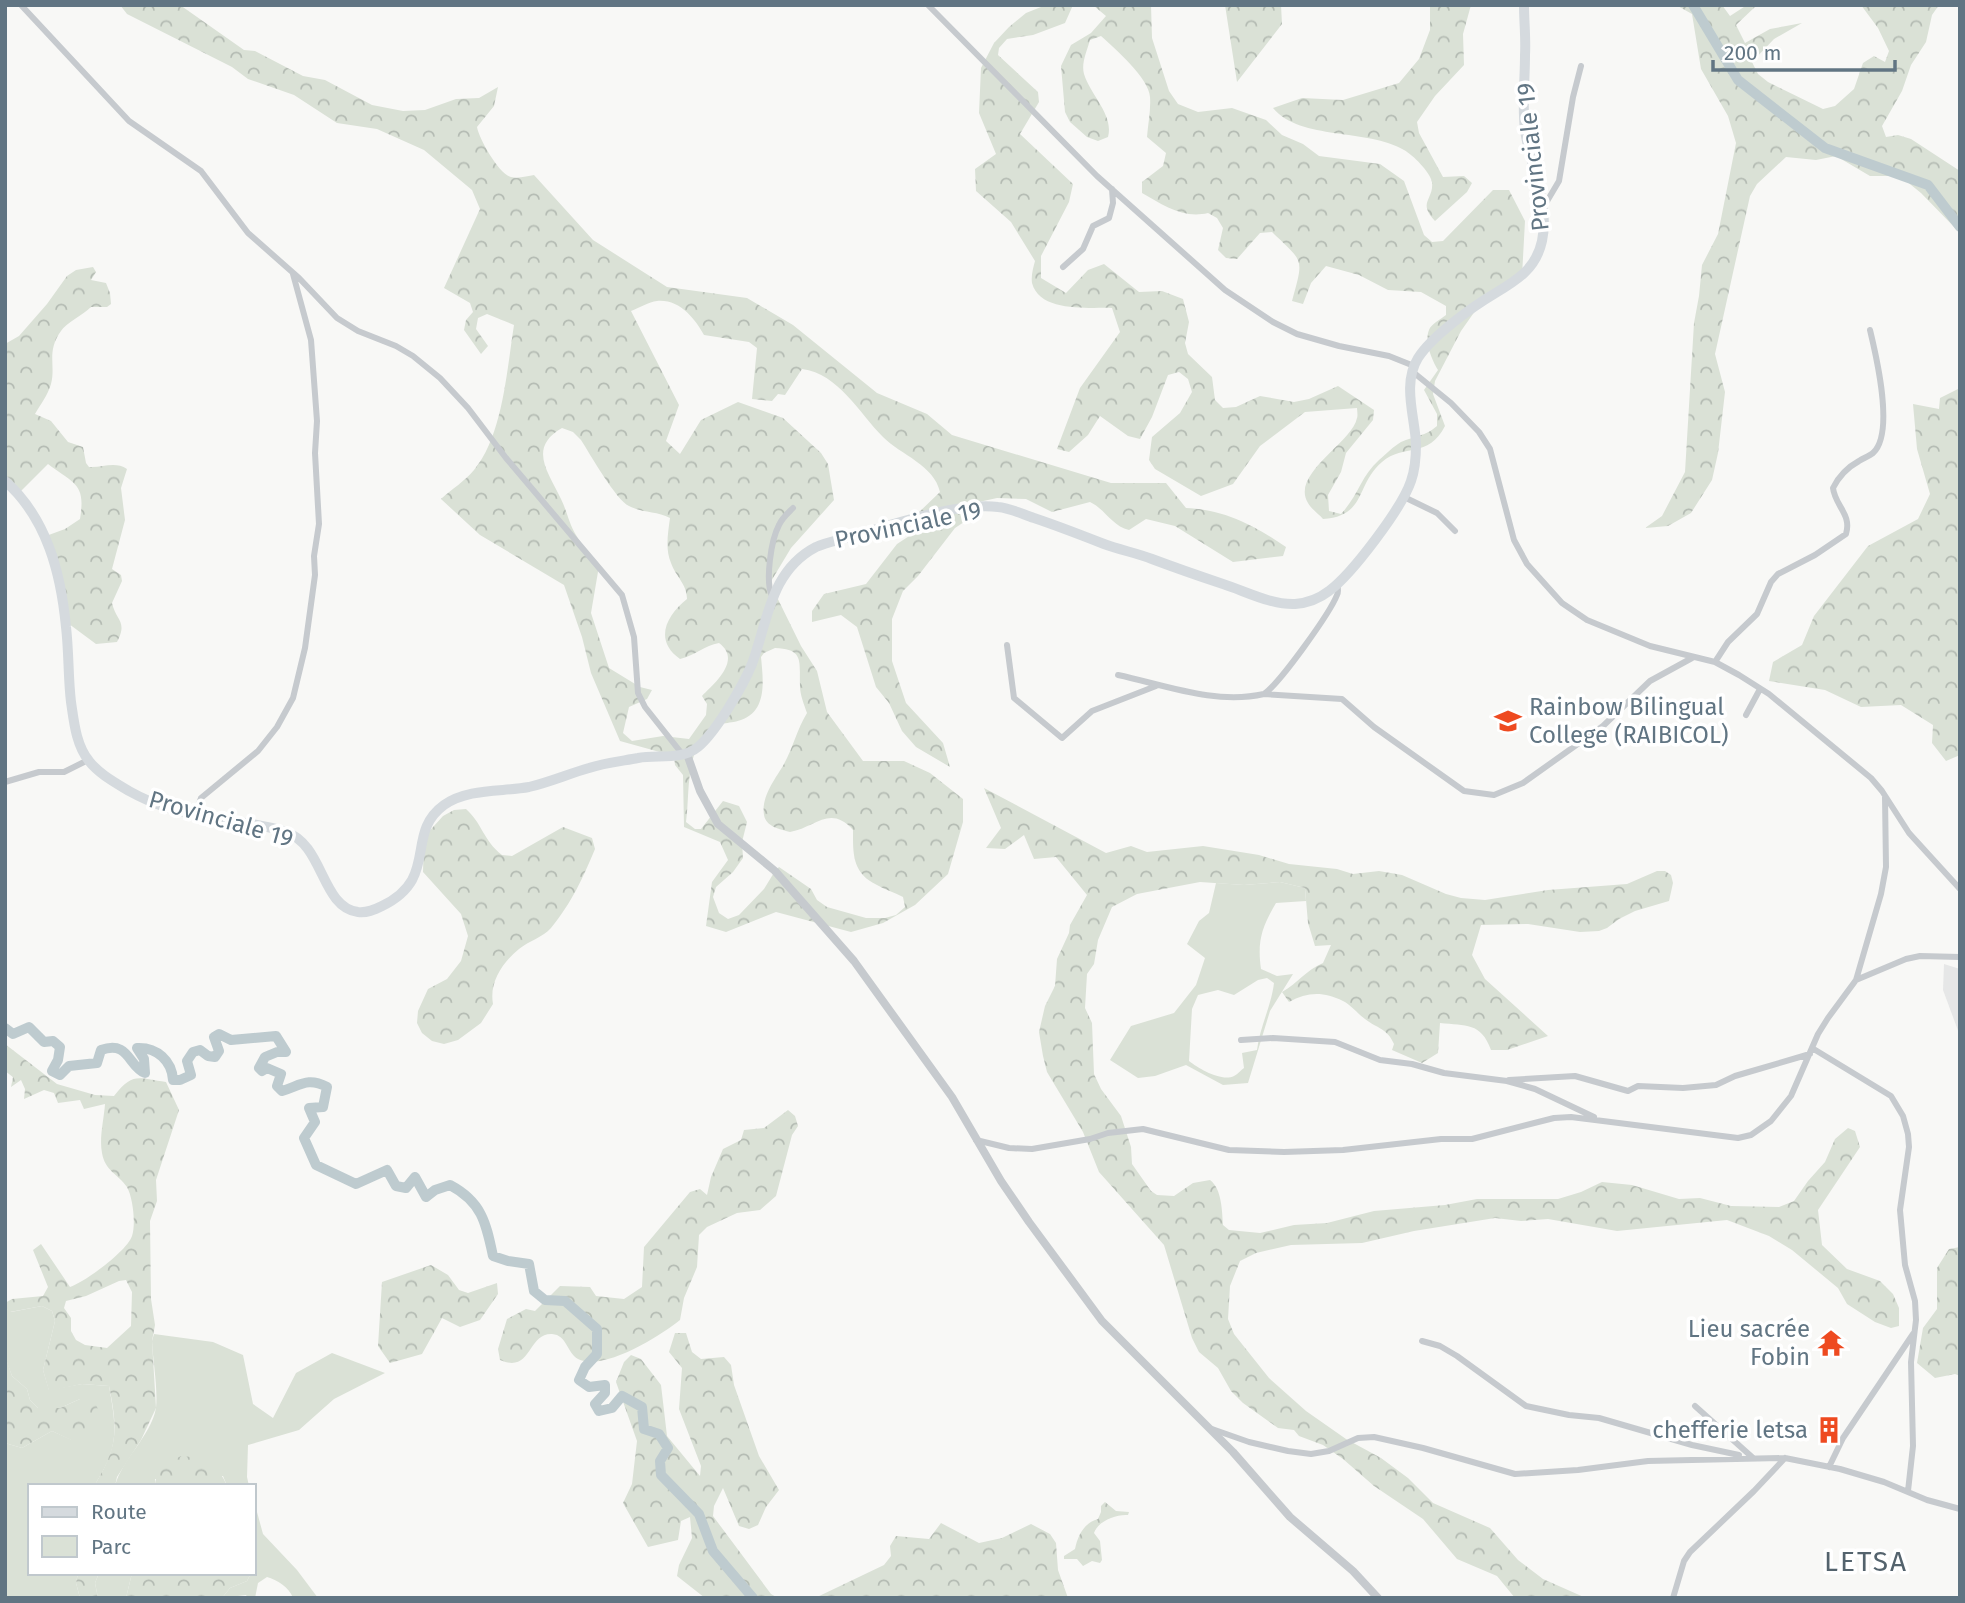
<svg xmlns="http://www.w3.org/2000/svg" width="1965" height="1603" font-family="'Fira Sans',sans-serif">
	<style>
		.built { fill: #e6e7e7 }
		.green { fill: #dae1d6; fill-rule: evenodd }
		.forest { fill: url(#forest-crowns); fill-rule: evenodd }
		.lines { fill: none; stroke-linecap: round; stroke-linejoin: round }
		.river { stroke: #becbcf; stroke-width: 10 }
		.minor { stroke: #c6cace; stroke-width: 6 }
		.tertiary { stroke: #c6cace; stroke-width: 8 }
		.primary { stroke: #d5dade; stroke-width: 10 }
		.labels { text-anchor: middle; stroke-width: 7; stroke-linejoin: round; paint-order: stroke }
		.street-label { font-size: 24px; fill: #617583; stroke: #fff }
		.poi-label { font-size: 24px; fill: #617583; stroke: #fff; text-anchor: end }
		.quarter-label { font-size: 28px; letter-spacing: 2px; fill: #54636d; stroke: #fff }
	</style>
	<defs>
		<pattern id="forest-crowns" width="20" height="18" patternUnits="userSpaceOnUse" patternTransform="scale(1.75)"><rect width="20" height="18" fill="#dae1d6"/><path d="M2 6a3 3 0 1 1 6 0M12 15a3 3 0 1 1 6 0" fill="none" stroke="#b4bbb3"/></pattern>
	</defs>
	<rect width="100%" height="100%" fill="#f8f8f6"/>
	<!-- built -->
	<path class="built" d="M1944,964L1960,969V1036L1943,990Z"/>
	<!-- green -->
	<path class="green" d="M1280,882L1305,888L1306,901L1276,903C1262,927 1257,941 1261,969L1277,976L1293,974L1270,1011L1248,1083L1223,1085L1186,1065L1155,1076L1138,1078L1110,1060L1131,1026L1174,1013L1196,985L1205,958L1187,944L1199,921L1209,913L1216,883L1244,885ZM1267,978L1274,983C1271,1007 1260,1026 1257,1050L1242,1053L1244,1068C1241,1070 1238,1074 1234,1076C1222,1082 1199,1069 1189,1061L1192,1009L1198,995L1218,990L1234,995L1258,980Z
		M42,1306L52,1311L55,1321L43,1370L49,1390L82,1384L109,1386C117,1431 119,1447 94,1486H30V1573H78L76,1583L80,1598H5V1443L22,1448L52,1431L72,1440L80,1399L60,1408H38L30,1400L27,1389L12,1376L5,1357V1307L11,1312Z
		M154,1334L213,1342L243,1355L253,1404L273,1418L296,1373L332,1353L385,1373L334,1399L299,1430L248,1445L247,1477L249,1486H227L223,1476L155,1479V1486H115C122,1459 151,1436 156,1408C158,1389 153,1361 152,1341Z
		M254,1501L263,1534L297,1570L318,1598H293C289,1587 277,1580 267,1577L258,1583L255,1598H248L246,1595L222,1598L230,1588L247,1581L251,1573H254Z
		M99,1573H132L126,1598H98L95,1583Z"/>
	<!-- forest -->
	<path class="forest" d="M120,5H180L244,50L255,51L303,76L325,80L372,105L403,111L425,110L456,99L479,98L498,87L494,106L477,127C479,139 499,174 511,177C518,179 528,176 534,175L593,240L667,287L747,298L793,325L877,393L927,414L952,435L1111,483H1166L1186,508C1223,509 1256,526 1286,547L1283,556L1233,562L1175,526L1146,519L1129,530C1112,526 1105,509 1090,502L1052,512L1026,499L997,498L915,516L940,492C934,465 901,455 883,437C859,413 839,374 802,369L785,395L778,394L772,401L752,399L757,348L749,342L704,335C695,319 680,299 657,301C649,302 639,308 631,311L679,405L666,441L680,454L701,420L738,402L783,418L821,453L828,464L834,500L791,548L770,583L801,646L817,671L827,712L863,761H904L930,773L963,799V822L948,874L915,905L883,923L851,932L776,912L726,932L706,926L712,882L728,860L720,842L684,827L683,775L675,765L674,756L620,741L591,673L582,637L564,585L480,535L441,499C452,489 465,481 474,470C503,436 507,368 514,325L487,314L478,318L476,329L488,346L481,354L464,330L466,320L473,312L470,303L444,288L480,209L472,190L424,150L377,129L337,123L294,95L248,79L232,67L127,14ZM562,428L573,432L581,440C590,454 616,500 629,506C642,513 657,511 670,518C668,533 665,549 671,563C676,577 687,584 687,599C667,615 653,640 680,659C694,656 705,645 719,643C742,660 715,683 702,696L707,704L706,715L689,739L663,736L632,741L623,733L629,707L647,699L652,690L640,687L609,668L591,613L599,566C592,556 582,546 576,535C569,524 567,511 561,499C549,473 527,448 562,428ZM775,648C805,649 799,662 800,686C800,695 804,704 807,713C797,729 793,748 784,764C776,778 761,796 764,815C766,827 780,829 790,832C815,828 830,804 853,830C853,854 852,873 877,885C885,890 894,892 903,897L905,907L896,915L885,918H866L827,907L817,900L811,889L779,867L775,871L764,889L739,915L728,919L719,913L713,897L716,887L733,872L743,858L742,842L747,822L739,806L723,801L701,829H695L686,822C690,793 685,756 707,733C720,720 727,725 741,720C768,711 763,679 761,657L764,653Z
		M1046,5H1073L1065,23L1033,35L1007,39L999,48L998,55L1038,92L1039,102L1020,134L1073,184L1069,202L1041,256V278L1066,293L1088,270L1104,264L1139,292L1162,291L1183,299L1189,322L1185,343L1188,354L1212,377L1215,400L1223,408L1236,407L1260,396L1294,402L1309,399L1338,386L1374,410L1373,420L1346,453L1341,472L1328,495L1329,511L1341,514C1358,496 1361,476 1379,460C1386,454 1394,446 1401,442C1414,436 1426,436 1437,426V414L1424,390L1438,370C1432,360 1424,342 1429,330C1431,324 1441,319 1446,315V306L1421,292L1388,290L1359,275L1326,266L1311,283L1303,304L1292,301C1304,257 1304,263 1272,232L1260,233L1237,259L1226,258L1218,250L1223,228L1217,218L1208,213C1183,219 1163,205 1142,193V182L1163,166L1166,153L1147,137C1148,124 1151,110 1150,97C1149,78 1115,49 1101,36L1090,40C1087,51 1081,63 1084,74C1091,96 1114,115 1108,137L1098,141L1087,137L1070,122L1065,112L1061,66L1071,45L1091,33L1106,16L1094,6L1083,5H1151L1152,38L1169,91L1178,104L1198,112L1232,108L1266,120L1282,135L1303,144L1319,156L1380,164L1404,181L1424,235L1432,242L1443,241L1493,190H1509L1525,221L1522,276L1480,304L1461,331L1435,381L1433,394L1445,426C1428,459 1404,443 1382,462C1355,485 1367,516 1323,519C1319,514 1311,509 1308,503C1290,474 1352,443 1357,418C1358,416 1357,409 1357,408L1305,412L1260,446L1233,484L1201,496L1155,469L1149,460L1152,437L1180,413L1192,392L1188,379L1179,372L1168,375L1152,417L1140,439L1128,436L1100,416L1088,435L1069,452L1057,449L1080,388L1120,332L1112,308C1089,307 1040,313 1032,283C1031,276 1033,268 1035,261L1011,222L976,191L975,169L996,154L979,113L981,68L994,43L1009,27L1026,13Z
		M1225,5H1281L1282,24L1237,82Z
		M1430,5H1471L1463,34L1464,65L1435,96L1417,122L1419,133L1443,177L1464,176L1472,183L1467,192L1435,221C1417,202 1434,200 1432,182C1430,172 1413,155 1404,150C1367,128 1301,141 1273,108L1302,98L1343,100L1399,83L1419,59L1430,30Z
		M1676,5H1722L1730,16L1747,5H1757L1736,25L1745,43L1770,29L1802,23L1774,39L1752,62L1758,74L1768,82L1823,109L1835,106L1854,89L1863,63L1874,56L1885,62L1889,51L1878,28L1861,5H1939L1932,15L1926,42L1911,65L1902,91L1882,126L1886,137L1898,135L1911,139L1960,171V233L1921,193L1900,176H1870L1836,156L1816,160L1786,157L1757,184L1750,196L1715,354L1725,392L1718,453L1712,480L1691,513L1668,526L1645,528L1662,516L1685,472L1694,323L1699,296L1702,265L1718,234L1736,143L1728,116L1701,69L1692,14Z
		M93,267L96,272L91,280L106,283L110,293L111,304L107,307H91C83,315 66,323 61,331C46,352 56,365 51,384C48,395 40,405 35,414L51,421L68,442L83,447L86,463L89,467C102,468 115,461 127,469L121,488L125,520L112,569L121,575L122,581L112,603C116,621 128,621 117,642L96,644L65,621L46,536L65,529L80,519C86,483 74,484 48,464L20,492L5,479V344L19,336L47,304L67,276L76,270Z
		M1960,388V755L1946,761L1932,743L1933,725L1901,705L1861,707L1825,690L1769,681L1773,662L1802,645L1814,616L1868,546L1918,519L1930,494L1917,449L1913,404L1939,409L1940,398Z
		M946,512L973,516L955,528L918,576L903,591L892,619V661L906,703L943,743L950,767L916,747L902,731L889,703L876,687L857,627L841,615L812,622V611L824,594L866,584L897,544Z
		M984,788L1106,853L1131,846L1147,852L1203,846L1259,855L1289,864L1337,869L1353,874L1379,871L1402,875L1446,894L1461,898L1485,900L1548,890L1627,884L1657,871H1665L1671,875L1673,883L1669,901L1635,911L1619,919L1607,928L1599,931L1580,932L1528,924L1481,925L1472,955L1485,979L1548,1036L1507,1050H1491C1481,1022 1466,1026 1440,1023L1438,1053L1422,1063L1392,1050L1394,1044C1387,1028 1378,1029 1365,1019C1358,1014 1351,1005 1343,1001C1323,991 1307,992 1289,1002L1282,992C1298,983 1306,970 1323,963L1331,945L1315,946L1308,923L1305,888L1280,882L1244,885L1200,882L1137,894L1112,907L1098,940L1094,964L1087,974L1085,1008L1092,1023L1094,1074L1101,1089L1121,1116L1131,1147L1132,1164L1151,1191L1157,1195L1174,1196L1193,1183L1210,1180C1222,1189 1222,1211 1223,1225L1229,1230L1260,1233L1294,1225L1327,1223L1374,1211L1445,1205L1477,1199H1558L1581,1192L1602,1182L1632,1185L1679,1199L1700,1198L1731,1206L1779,1207L1794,1201L1808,1181L1825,1162L1835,1139L1848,1128L1855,1131L1860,1147L1818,1210L1822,1245L1847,1269L1880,1281L1893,1294L1899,1308V1326L1891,1328L1875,1322L1847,1304L1838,1288L1792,1250L1769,1236L1727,1220L1617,1231L1548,1219L1521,1221L1495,1218L1414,1231L1362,1243L1291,1245L1256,1253L1240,1261L1230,1286L1228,1319L1234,1334L1269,1378L1306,1411L1346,1439L1381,1458L1408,1478L1433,1503L1490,1528L1518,1560L1543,1579L1586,1598H1515L1497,1576L1457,1559L1423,1519L1374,1486L1343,1459L1323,1445L1299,1436L1294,1430L1278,1428L1243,1403L1231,1391L1218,1368L1199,1352L1192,1338L1164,1245L1099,1172L1083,1132L1047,1072L1043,1056L1039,1032L1045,1006L1055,986L1057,959L1069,933L1070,925L1087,895L1056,857L1034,859L1024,835L1005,849L986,848L1001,828Z
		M466,809C482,823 483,840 502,855L512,856L563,827L592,838L595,849C582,880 572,902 551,928C543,937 529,941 519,949C503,962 489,982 493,1004L481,1023L458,1040L444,1044L432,1041L422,1033L417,1023L418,1011L428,989L447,979L461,961L468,936L461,914L423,872L424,837L443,816L454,810Z
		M5,1044L57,1084L95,1095L114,1096C133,1072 137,1078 166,1082L179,1110L156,1180L157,1201L150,1221L151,1299L155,1325L152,1341L156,1408L141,1440L117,1477L115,1486H94C118,1447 118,1430 109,1386L82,1384L49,1391L43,1370L55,1321L52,1311L42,1306L10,1312L5,1307V1303L12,1299L43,1296L48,1287L33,1250L41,1244L70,1287C85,1282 127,1251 132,1236C136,1224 133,1198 127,1187C118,1174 105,1171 102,1153C99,1138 104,1119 105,1104L84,1109L80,1100L58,1103L54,1093L44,1090L24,1099L25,1089L21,1080L11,1087L13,1077L5,1071ZM119,1281L126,1280L132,1292L131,1326L107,1348L85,1345L76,1340L71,1331V1318L64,1308L66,1301L86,1296Z
		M788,1110L795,1116L798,1126L792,1135L776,1196L760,1210L737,1213L707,1227L699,1235L697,1267L684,1298L680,1320C660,1336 603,1372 578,1359C567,1353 567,1335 552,1334C527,1333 532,1374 500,1360L498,1349L507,1319L526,1309L535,1311L560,1286L590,1287L596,1296L624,1299L642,1287L644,1247L690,1192L700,1189L707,1195L711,1177L723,1149L741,1140L744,1130L764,1128Z
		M1960,1247V1376L1955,1374L1935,1378L1917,1363L1923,1328L1937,1309V1268L1949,1249Z
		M431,1265L448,1275L459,1290L468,1293L497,1283L498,1294L480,1320L460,1327L442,1318L422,1354L390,1363L378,1346L382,1282Z
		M675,1333H686L692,1352L701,1359L724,1357L731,1365L734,1385L759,1456L779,1490L766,1507L758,1525L749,1529L739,1526L723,1488L714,1506L713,1516L771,1594L778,1598H705L677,1576L679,1565L692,1538L690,1517L681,1521L678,1540L648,1547L623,1503L632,1484L637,1441L616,1382L624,1362L631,1355L641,1359L661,1385L667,1436L700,1476L701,1466L679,1409L682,1368L669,1352Z
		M5,1355L12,1376L27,1389L30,1400L38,1408H60L80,1399L92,1400C106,1415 96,1424 85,1439L73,1441L52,1431L22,1448L5,1443Z
		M181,1456C202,1457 220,1466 227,1486H155C155,1471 169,1462 181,1456Z
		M1105,1502L1116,1511L1129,1512L1128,1515C1116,1514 1098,1521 1094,1533L1100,1541L1102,1560L1100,1563L1092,1561L1083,1566L1077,1559H1064V1556L1075,1549C1078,1535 1084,1523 1098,1519L1101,1512V1506Z
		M941,1523L979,1543L1002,1538L1031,1524L1050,1534L1056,1543L1058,1570L1068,1598H815L884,1565L891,1556L890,1546L896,1536L929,1539Z
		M78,1573H99L95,1583L98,1598H80L76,1583Z
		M132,1573H251L247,1581L230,1588L222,1598H126Z"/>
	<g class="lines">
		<!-- river -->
		<path class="river" d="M1693,5L1738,80L1825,148L1928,185L1960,227
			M5,1028L13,1034L29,1027L44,1042L53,1041L60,1047L58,1060L52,1071L60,1075L69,1066L97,1063L101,1050C129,1040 128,1066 145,1073L144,1059L137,1048C157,1047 172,1061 173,1080H180L191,1075L187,1061L193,1052L200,1050L208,1056L215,1057L219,1051L214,1037L219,1034L231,1040L276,1036L286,1052H277L265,1057L259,1068L262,1071L267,1068L281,1074L277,1086L282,1091C301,1085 308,1077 327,1087L323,1107L309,1108L315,1122L304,1138L316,1165L356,1184L387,1170L396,1186L406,1188L415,1177L426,1197L435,1190L450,1185C482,1202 486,1223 493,1256L508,1261L529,1264L534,1291L545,1300L565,1301L597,1329V1354L585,1367L579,1380L589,1387L605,1385V1393L595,1404L599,1411L612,1408L622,1396L642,1407L644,1429L659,1434L668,1448L660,1461L661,1475L699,1514L713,1551L753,1598"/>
		<!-- minor -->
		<path class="minor" d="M21,5L129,121L201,171L248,233L299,278L337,318L358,331L396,346L413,356L440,378L468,408L506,458L622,595L634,637L638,693L645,707L683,755
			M928,5L1097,176L1225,290L1273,322L1297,334L1339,346L1389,356L1414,366
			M1543,208L1559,181L1573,97L1581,66
			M1063,267L1083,249L1093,226L1109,218L1113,203L1112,189
			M1413,372L1451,403L1479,432L1490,449L1514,540L1527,564L1562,603L1587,620L1650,646L1715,662L1739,675L1769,694L1871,778L1882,791L1909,833L1960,889
			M1404,497L1437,513L1455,531
			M772,596C765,581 771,540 779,525C782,518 788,513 793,508
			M1007,645L1014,698L1062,738L1092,711L1156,686
			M1715,662L1728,642L1757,614L1771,582L1778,574L1815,555L1846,534C1852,514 1835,506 1833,488C1839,476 1848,467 1859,461C1864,458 1869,456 1873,453C1895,433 1876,355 1870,330
			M1118,675C1165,685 1215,705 1264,694C1280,683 1330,613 1337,595C1339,591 1338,589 1337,584
			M1264,694L1342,699L1374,727L1464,791L1494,795L1523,783L1603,726L1650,681L1692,658
			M1746,715L1760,689
			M5,782L39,772H64L88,760
			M195,815L201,798L258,751L277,727L293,698L305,648L315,575L314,556L319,524L315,453L317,421L311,340L293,274
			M1856,980L1906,959L1920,956L1960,957
			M1241,1040L1273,1038L1335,1042L1380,1060L1412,1064L1444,1073L1507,1081L1535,1089L1594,1117
			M1812,1048L1891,1096L1903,1116L1908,1134L1909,1147L1900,1210L1905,1265L1915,1301L1916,1320L1911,1362L1913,1446L1908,1491
			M1509,1080L1575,1076L1628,1091L1638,1086L1683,1088L1716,1085L1735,1076L1810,1054
			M976,1140L1009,1148L1032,1149L1090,1139L1108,1133L1143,1129L1229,1150L1284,1152L1343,1150L1441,1139H1472L1554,1118L1571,1117L1738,1138L1751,1135L1771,1121L1791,1096L1818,1034L1828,1018L1856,980L1881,894L1886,867L1885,797
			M1422,1341L1440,1346L1457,1356L1526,1406L1569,1415L1599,1418L1692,1445L1739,1455
			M1695,1406L1752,1457
			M1212,1429L1249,1442L1288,1451L1311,1454L1329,1451L1358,1438L1374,1437L1423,1448L1515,1474L1578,1470L1648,1461L1785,1458L1840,1469L1884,1482L1927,1500L1960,1509
			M1829,1467L1843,1438L1913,1334
			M1673,1598L1684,1561L1690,1552L1754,1491L1785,1458"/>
		<!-- tertiary -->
		<path class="tertiary" d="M687,754L700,791L718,824L775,871L854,961L952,1097L1001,1181L1029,1222L1102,1321L1233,1452L1290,1517L1353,1571L1378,1598"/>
		<!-- primary -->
		<path class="primary" d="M5,481C47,518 61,574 66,627C69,652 68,677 71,702C74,722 76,745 89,761C99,774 116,783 129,791C154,805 184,814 212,818C237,822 262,824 286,832C324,845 321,907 358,912C367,913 374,910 382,906C440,878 404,834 444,805C468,788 502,792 529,787C550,782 568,774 589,768C604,763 622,761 638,758C657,754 681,761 698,747C716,732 743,686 752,664C768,621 770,571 816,547C827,542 840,540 852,536C893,525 956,502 998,507C1010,508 1022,514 1034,518C1058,526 1081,535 1104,544C1120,550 1137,553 1152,559C1176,568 1199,576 1223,584C1245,591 1271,605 1295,604C1307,603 1320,598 1329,591C1352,574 1402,508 1411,481C1415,470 1416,456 1416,444C1415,417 1402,384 1418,358C1432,336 1472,307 1494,294C1517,280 1536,269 1542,241C1550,203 1530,167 1525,130C1522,106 1525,80 1525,55C1526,38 1524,22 1524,5"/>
	</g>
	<!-- icons -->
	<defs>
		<symbol id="school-bare" viewBox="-9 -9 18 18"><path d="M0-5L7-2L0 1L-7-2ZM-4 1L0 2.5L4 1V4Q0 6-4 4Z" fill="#ee4a20" stroke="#fff" stroke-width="2.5" paint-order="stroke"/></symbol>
		<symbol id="temple-bare" viewBox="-9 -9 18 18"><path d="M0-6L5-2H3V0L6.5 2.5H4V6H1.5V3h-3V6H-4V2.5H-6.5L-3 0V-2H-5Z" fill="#ee4a20" stroke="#fff" stroke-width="2.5" paint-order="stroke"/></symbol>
		<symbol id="building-bare" viewBox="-9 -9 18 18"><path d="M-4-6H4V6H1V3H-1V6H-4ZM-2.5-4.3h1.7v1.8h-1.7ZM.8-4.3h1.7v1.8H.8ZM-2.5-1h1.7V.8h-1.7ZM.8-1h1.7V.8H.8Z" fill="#ee4a20" stroke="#fff" stroke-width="2.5" paint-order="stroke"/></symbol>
	</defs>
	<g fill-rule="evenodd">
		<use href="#school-bare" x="1489" y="702" width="38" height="38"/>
		<use href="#temple-bare" x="1812" y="1324" width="38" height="38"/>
		<use href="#building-bare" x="1810" y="1411" width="38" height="38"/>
	</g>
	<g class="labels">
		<!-- street labels -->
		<g class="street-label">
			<text transform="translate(1533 157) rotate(-96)" y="8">Provinciale 19</text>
			<text transform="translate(908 525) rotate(-12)" y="8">Provinciale 19</text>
			<text transform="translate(221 819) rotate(16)" y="8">Provinciale 19</text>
		</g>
		<!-- poi labels -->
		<g class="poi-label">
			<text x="1529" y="715" text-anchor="start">Rainbow Bilingual<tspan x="1529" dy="28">College (RAIBICOL)</tspan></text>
			<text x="1810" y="1337">Lieu sacrée<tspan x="1810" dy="28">Fobin</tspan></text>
			<text x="1808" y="1438">chefferie letsa</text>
		</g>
		<!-- quarter labels -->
		<g class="quarter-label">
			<text x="1866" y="1571">LETSA</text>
		</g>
	</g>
	<!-- border -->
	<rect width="1965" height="1603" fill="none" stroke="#617583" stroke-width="14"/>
	<!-- legend -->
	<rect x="28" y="1484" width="228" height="91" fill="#ffffff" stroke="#c0c8cd" stroke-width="2"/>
	<rect x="42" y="1507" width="35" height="10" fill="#d5dade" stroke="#c0c8cd" stroke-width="2"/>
	<text x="91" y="1519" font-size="21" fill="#617583">Route</text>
	<rect x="42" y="1536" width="35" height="21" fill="#dae1d6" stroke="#c0c8cd" stroke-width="2"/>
	<text x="91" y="1554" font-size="21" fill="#617583">Parc</text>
	<!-- scale -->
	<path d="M1713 60v10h182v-10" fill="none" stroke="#617583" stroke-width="3.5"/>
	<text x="1724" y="60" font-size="21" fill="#617583" stroke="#ffffff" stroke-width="5" paint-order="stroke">200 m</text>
</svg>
